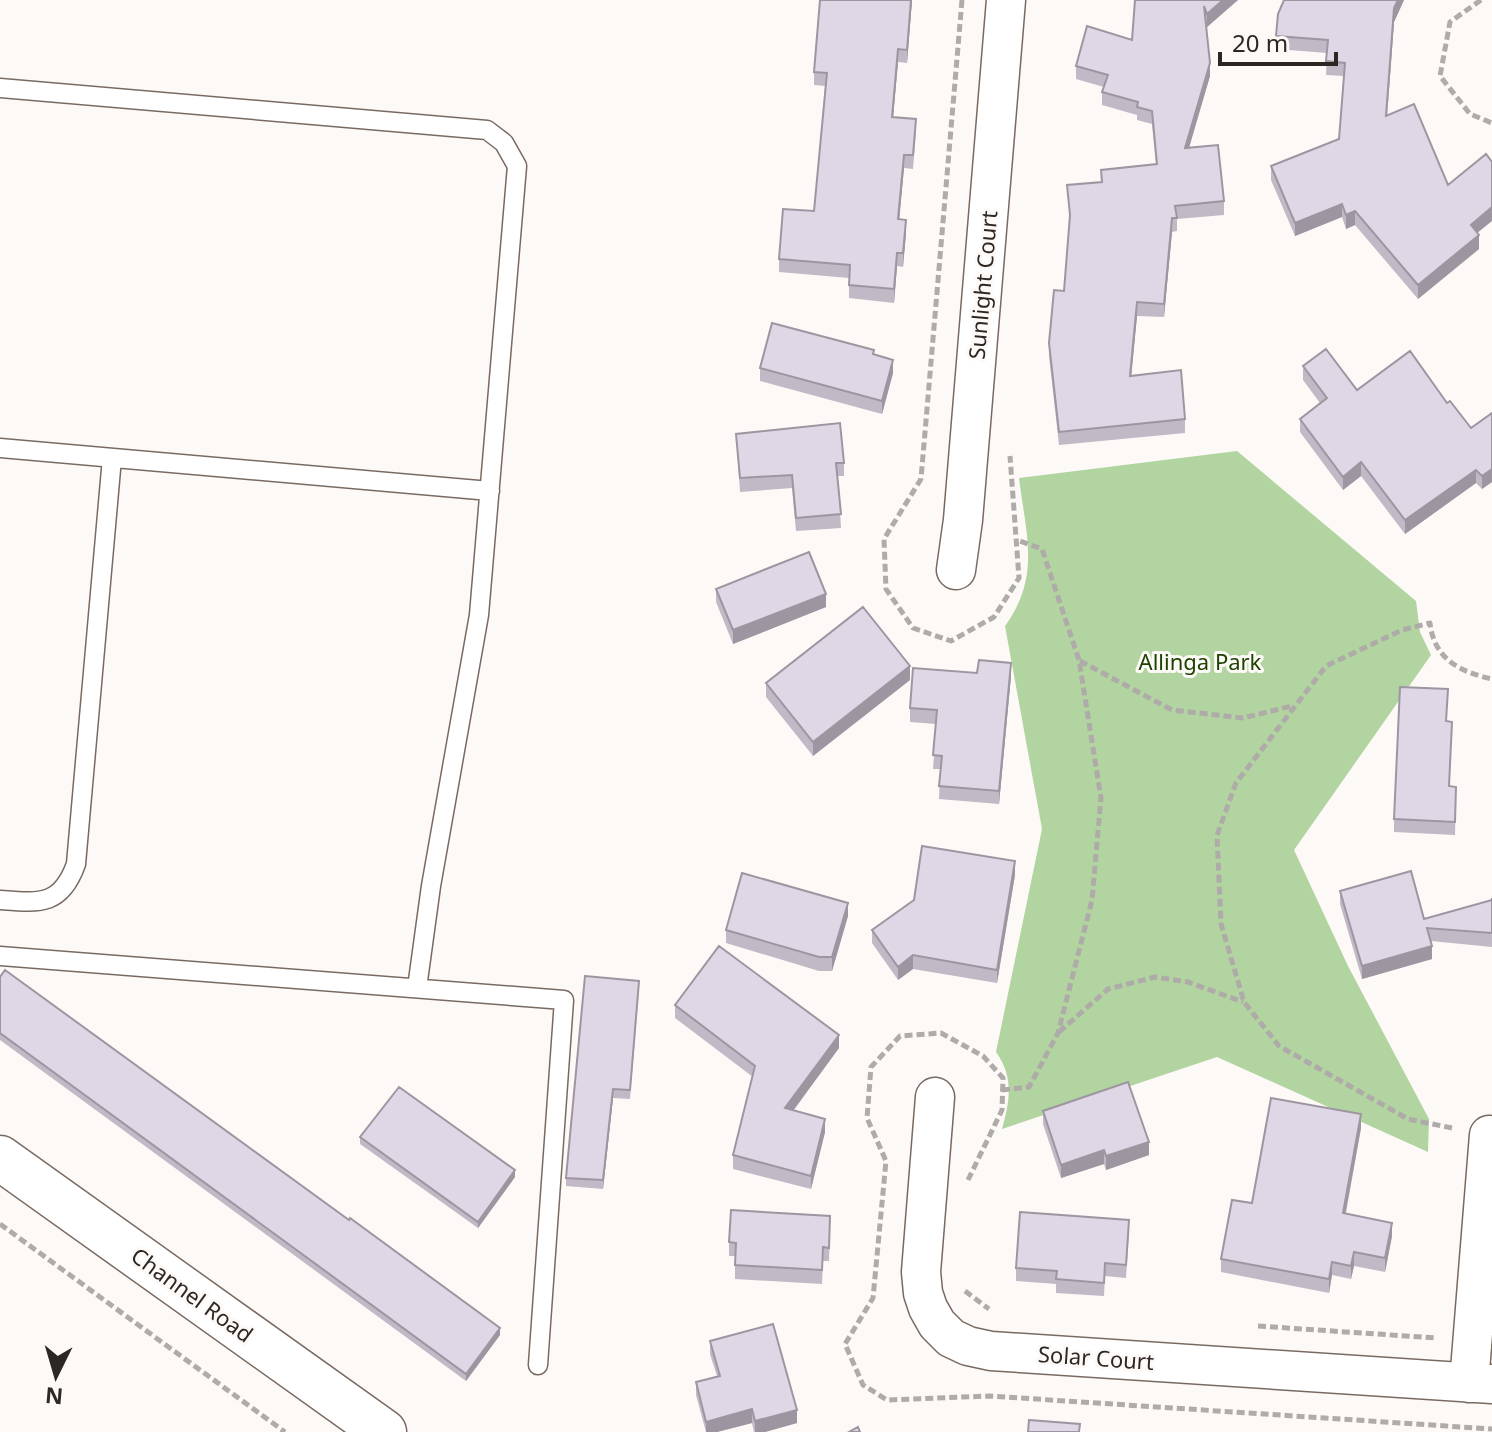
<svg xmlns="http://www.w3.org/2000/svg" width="1492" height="1432" font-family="'Noto Sans',sans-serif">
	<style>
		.green { fill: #b2d4a1 }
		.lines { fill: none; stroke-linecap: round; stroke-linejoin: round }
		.service-casing { stroke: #796a61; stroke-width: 21 }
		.minor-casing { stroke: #796a61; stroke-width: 41 }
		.tertiary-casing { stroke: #796a61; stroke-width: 47 }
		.path { stroke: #afaba8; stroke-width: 5; stroke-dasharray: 8 4; stroke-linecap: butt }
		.service { stroke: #fff; stroke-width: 18 }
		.minor { stroke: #fff; stroke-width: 38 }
		.tertiary { stroke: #fff; stroke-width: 44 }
		.wall { fill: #c1b9c6 }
		.shaded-wall { fill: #9d96a1 }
		.building { fill: #e0d7e6; stroke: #9d96a1; stroke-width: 2 }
		.labels { text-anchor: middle; stroke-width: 6; stroke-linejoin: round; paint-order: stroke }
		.street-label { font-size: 22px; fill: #2d2723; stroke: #fdf9f7 }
		.park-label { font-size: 22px; fill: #1c4300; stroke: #fdf9f7 }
	</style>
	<rect width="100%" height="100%" fill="#fdf9f7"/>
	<!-- green -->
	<path class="green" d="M1237,451L1416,601L1420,632L1431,655L1294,850L1348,966L1429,1119L1428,1152L1217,1057L1002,1129C1010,1101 1014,1077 996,1052L1042,829L1005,626C1041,576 1026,535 1019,478Z"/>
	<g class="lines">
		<defs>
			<path id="service" d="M0,88L487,130L504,143L517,166L479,615L431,886L417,988
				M0,448L490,491
				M0,900C40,903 61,906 76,864L112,458
				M0,956L564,1000L538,1365"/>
			<path id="minor" d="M956,570L963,520L1006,0
				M935,1097L921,1272L923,1293L928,1308L937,1324L951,1338L968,1346L991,1351L1492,1384
				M1469,1383L1489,1135"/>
			<path id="tertiary" d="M0,1158L384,1432"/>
		</defs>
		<!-- service casing -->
		<use href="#service" class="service-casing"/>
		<!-- minor casing -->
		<use href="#minor" class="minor-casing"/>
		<!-- tertiary casing -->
		<use href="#tertiary" class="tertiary-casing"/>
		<!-- path -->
		<path class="path" d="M962,0L921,479L884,539L886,589L913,628L951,641L994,617L1019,578L1010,456
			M1481,0L1450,22L1440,76L1470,114L1492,123
			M1080,661L1172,710L1243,718L1292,706
			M1059,1032L1108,989L1155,977L1188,982L1243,1002
			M1002,1090L1029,1087L1058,1033L1092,900L1101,798L1079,660L1042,549L1017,540
			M1452,1128L1408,1119L1279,1046L1244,1002L1221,924L1217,835L1236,783L1326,666L1402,630L1430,623C1434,659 1460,672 1492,679
			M968,1180L1002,1110L1003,1078L983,1056L941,1033L900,1036L871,1067L867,1118L886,1161L873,1298L845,1344L863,1385L887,1400L990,1396L1492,1429
			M0,1224L285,1432
			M965,1291L989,1309
			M1258,1326L1436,1338"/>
		<!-- service -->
		<use href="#service" class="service"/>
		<!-- minor -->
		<use href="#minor" class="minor"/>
		<!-- tertiary -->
		<use href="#tertiary" class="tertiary"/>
	</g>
	<!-- wall -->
	<path class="wall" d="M912,0L907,63L898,62L893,117L916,132L913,169L904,168L899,219L906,233L903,267L897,266L894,303L849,298V278L779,272V259L814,211L825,86L814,85V72Z
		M1135,0H1238L1207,27L1206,24L1210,76L1189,148L1224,201V215L1177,219V231L1172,232L1164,317L1137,316L1131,375L1185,419V433L1059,445L1049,356V343L1064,291L1070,222L1067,185L1101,182V170L1156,165L1152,124L1137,120V115L1102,105V92L1104,87L1076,79V66L1132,40Z
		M1284,0H1404L1394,22L1387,116L1448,185L1477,233L1479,249L1418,299L1355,225L1346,229L1342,217L1295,236L1271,180V166L1339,139L1344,76L1326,75L1327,53L1276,49V36Z
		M874,354L893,373L882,414L760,381V368Z
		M1303,366L1357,390L1447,403L1471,428L1492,413V482L1482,489L1476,483L1405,534L1361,476L1343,490L1300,432V419L1320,403L1303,380Z
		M736,434L844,463V476H838L841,528L796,531L792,488L740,492Z
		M716,589L826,607L733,644L716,602Z
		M1011,676L999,804L939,799L940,769H933L936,724L910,722V708Z
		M910,680L813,756L766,697V683Z
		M1447,721L1450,786L1456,787L1455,835L1394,832V819Z
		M1015,875L997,983L913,969L898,980L872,943V930Z
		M1340,891L1424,919L1492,900V898V947L1431,941L1432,959L1362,979L1340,904Z
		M848,916L832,971H819L726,943V930Z
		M0,977L500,1335L466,1381L0,1040Z
		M639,990L630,1099L613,1098L603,1189L566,1186V1178Z
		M675,1005L839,1048L793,1110L825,1132L811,1189L733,1169V1155L753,1077L675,1018Z
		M1043,1111L1149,1155L1106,1170L1104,1164L1061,1178L1043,1124Z
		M1361,1128L1346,1213L1392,1236L1385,1272L1354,1266L1351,1279L1332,1275L1329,1293L1221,1272V1259L1252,1203Z
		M360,1137L515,1177L478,1228L360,1144Z
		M830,1230L829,1261H823L822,1284L735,1279V1256H729V1242Z
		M1129,1233L1126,1278L1105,1276L1104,1296L1056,1293V1284L1016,1281V1268Z
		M710,1341L797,1423L765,1432H754L752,1423L717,1432H706L696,1395V1382L717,1376L710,1354Z"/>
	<!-- shaded-wall -->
	<path class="shaded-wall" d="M911,0H912L907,63V50Z
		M1223,0H1238L1207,27V14Z
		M1398,0H1404L1394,22L1386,130L1394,8Z
		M898,49V62L892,130V117Z
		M1210,63V76L1185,161V148Z
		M904,155V168L898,233V219Z
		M1342,204V217L1295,236V223Z
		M1492,207V221L1471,238V225Z
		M1355,211V225L1346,229V215Z
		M1172,218V232L1164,317V304Z
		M906,220V233L903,267V253Z
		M1479,235V249L1418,299V285Z
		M897,253V266L894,303V289Z
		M1137,302V316L1130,389V376Z
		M893,360V373L882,414V401Z
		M1361,462V476L1343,490V477Z
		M1492,469V482L1482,489V476Z
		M1476,470V483L1405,534V520Z
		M826,594V607L733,644V630Z
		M1011,663V676L999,804V791Z
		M910,666V680L813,756V742Z
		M1015,861V875L997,983V970Z
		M848,903V916L832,971V957Z
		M1432,946V959L1362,979V966Z
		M913,955V969L898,980V967Z
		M839,1035V1048L785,1122V1108Z
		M613,1089V1098L603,1189V1180Z
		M1361,1114V1128L1343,1226V1213Z
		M825,1119V1132L811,1189V1176Z
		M1149,1142V1155L1106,1170V1156Z
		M1104,1150V1164L1061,1178V1165Z
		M515,1170V1177L478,1228V1222Z
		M1392,1223V1236L1385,1272V1258Z
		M1354,1252V1266L1351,1279V1266Z
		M1332,1262V1275L1329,1293V1279Z
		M500,1328V1335L466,1381V1374Z
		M752,1409V1423L717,1432H706V1422Z
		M797,1410V1423L765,1432H755V1421Z"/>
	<!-- building -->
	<path class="building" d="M820,0H911L907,50L898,49L892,117L916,119L913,155H904L898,219L906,220L903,253H897L894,289L849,285L850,265L779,259L783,209L814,211L827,73L814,72Z
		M1135,0H1223L1207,14L1204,6L1210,63L1185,148L1218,145L1224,201L1175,206L1177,218H1172L1164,304L1137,302L1130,376L1181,370L1185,419L1059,432L1049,343L1054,290L1064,291L1070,215L1067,185L1102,182L1101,170L1157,164L1152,111L1137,107L1138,102L1102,92L1108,75L1076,66L1087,26L1132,40Z
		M1284,0H1398L1394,8L1386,116L1414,104L1448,185L1486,154L1492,162V207L1471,225L1479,235L1418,285L1355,211L1346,215L1342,204L1295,223L1271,166L1339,139L1345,63L1326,61L1328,40L1276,36L1278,14Z
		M772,323L874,350L873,354L893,360L882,401L760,368Z
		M1326,349L1357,390L1410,351L1447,403L1450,401L1471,428L1492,413V469L1482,476L1476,470L1405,520L1361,462L1343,477L1300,419L1327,398L1303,366Z
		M840,423L844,463H836L841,514L796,518L792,475L740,478L736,434Z
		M809,552L826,594L733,630L716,589Z
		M863,607L910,666L813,742L766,683Z
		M979,660L1011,663L999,791L939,786L942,756L933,755L937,710L910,708L913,668L977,673Z
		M1400,687L1448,689L1446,721L1452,722L1449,786L1456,787L1455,822L1394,819Z
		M922,846L1015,861L997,970L913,955L898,967L872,930L914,900Z
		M1411,871L1424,919L1492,900V898V933L1427,928L1432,946L1362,966L1340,891Z
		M742,873L848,903L832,957H819L726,930Z
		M719,946L839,1035L785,1108L825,1119L811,1176L733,1155L755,1066L675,1005Z
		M5,970L349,1220L350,1218L500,1328L466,1374L0,1033V977Z
		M585,976L639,981L630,1090L613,1089L603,1180L566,1178Z
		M1128,1082L1149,1142L1106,1156L1104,1150L1061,1165L1043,1111Z
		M399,1087L515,1170L478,1222L360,1137Z
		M1271,1098L1361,1114L1343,1213L1392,1223L1385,1258L1354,1252L1351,1266L1332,1262L1329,1279L1221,1259L1232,1200L1252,1203Z
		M731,1210L830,1216L829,1248L823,1247L822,1270L735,1265L736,1243L729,1242Z
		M1020,1212L1129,1220L1126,1265L1105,1263L1104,1283L1056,1279L1057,1271L1016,1268Z
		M773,1324L797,1410L755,1421L752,1409L706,1422L696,1382L720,1376L710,1341Z
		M1029,1420L1080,1424L1079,1432H1028Z
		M858,1427L860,1432H849Z"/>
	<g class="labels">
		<!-- street labels -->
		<g class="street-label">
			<text transform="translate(983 285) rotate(-85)" y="8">Sunlight Court</text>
			<text transform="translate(192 1295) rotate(36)" y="8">Channel Road</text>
			<text transform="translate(1096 1358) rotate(4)" y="8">Solar Court</text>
		</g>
		<!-- park labels -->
		<g class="park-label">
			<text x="1200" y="670">Allinga Park</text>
		</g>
	</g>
	<!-- north arrow -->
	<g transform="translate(56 1376) rotate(185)" stroke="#fdf9f7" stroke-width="6" paint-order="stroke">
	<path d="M0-6L14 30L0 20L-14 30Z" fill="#2d2723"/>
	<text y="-12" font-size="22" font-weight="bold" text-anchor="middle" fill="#2d2723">N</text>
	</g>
	<!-- scale -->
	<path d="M1220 52v12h116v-12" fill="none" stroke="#2d2723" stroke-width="4"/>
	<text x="1232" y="52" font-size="24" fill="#2d2723" stroke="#fdf9f7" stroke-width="6" paint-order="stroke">20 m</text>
</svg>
